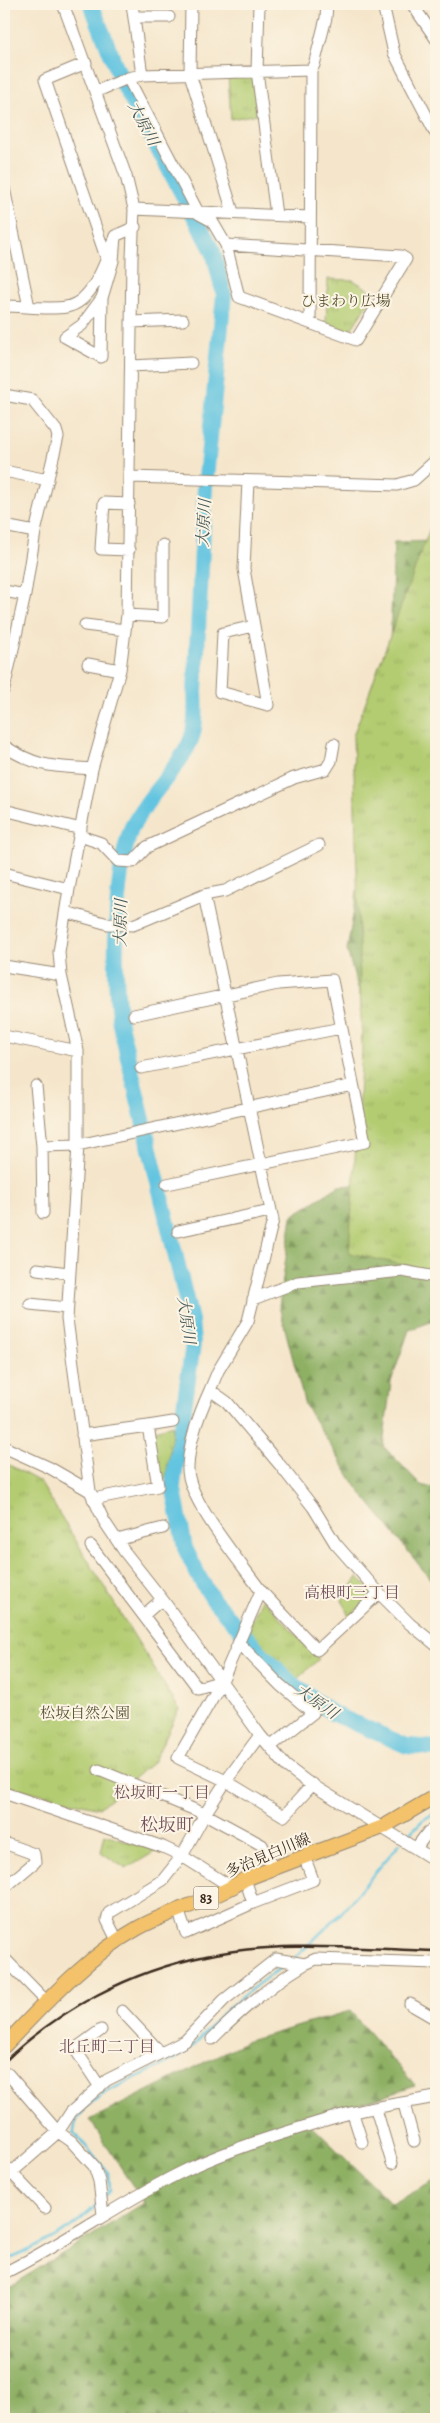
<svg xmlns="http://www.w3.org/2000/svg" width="440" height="2423" font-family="Alegreya,'Noto Serif JP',serif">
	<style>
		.forest { fill: url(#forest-firs); stroke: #646d40 }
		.park { fill: url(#park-tufts); stroke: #777b48 }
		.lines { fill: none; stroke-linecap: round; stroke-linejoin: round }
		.stream { stroke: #62c4e0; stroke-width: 2.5 }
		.river { stroke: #62c4e0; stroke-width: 16 }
		.minor-casing { stroke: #988874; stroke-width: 13 }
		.major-casing { stroke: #988874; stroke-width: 16 }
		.minor { stroke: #fff; stroke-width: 11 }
		.major { stroke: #f3c26a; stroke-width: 14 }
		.rail { stroke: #3b2a1e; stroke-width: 2.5 }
		.labels { text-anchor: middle; stroke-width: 4; stroke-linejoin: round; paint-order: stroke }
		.shield { fill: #fcf5e5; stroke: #75675a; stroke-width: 1 }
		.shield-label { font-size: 14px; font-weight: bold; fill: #3b2a1e }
		.park-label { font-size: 15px; fill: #595233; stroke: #fcf5e5 }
		.street-label { font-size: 15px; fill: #3b2a1e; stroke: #fcf5e5 }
		.water-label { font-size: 16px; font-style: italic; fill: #475858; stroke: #fcf5e5 }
		.neighbourhood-label { font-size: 16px; fill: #72515d; stroke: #fcf5e5 }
		.quarter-label { font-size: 18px; fill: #72515d; stroke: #fcf5e5 }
	</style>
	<defs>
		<pattern id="forest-firs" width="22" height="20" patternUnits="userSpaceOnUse" patternTransform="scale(1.25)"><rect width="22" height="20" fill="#8eb063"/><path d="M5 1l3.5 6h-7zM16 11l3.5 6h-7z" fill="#758f51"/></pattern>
		<pattern id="park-tufts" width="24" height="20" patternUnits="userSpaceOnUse" patternTransform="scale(1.25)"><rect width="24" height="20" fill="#b3cc71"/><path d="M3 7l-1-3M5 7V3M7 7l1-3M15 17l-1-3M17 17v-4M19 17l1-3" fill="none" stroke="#9baf61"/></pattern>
	</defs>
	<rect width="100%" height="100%" fill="#fcf5e5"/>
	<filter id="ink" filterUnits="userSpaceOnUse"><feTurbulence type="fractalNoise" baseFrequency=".02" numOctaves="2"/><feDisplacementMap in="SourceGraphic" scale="10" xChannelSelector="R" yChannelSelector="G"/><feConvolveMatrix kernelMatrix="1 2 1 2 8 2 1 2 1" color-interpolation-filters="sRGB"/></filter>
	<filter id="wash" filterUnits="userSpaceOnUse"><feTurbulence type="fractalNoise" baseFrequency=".0096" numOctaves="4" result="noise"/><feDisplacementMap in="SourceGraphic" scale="20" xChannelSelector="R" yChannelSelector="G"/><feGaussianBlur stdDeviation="1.12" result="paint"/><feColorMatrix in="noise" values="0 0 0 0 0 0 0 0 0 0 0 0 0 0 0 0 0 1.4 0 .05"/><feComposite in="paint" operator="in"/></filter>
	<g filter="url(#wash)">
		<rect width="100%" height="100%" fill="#f5e6cb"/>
		<!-- forest -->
		<path class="forest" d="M436,541V1320L409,1330L391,1382L383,1446L421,1485L436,1489V1586L358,1489L305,1405L279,1306L292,1216L339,1186L384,1183L397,1123L347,950L387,718L394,542Z
			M350,2011L415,2085L308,2122L392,2204L436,2180V2419H4V2292L7,2288L144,2203L90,2120L245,2042Z"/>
		<!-- park -->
		<path class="park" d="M228,77H253L258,114L231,119Z
			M328,279L353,280L375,293L350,331L326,323Z
			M433,520H436V1272L349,1253L362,1049L353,736Z
			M173,1425L166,1478L163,1481L160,1478L151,1431Z
			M4,1462L40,1482L179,1709L154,1761L99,1808L4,1785Z
			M358,1577L374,1594L349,1617L342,1600Z
			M262,1598L319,1659L297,1679L248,1631Z
			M105,1834L156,1851L126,1869L101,1852Z"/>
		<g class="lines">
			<!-- stream -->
			<path class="stream" d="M404,1839L423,1820L436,1812
				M295,1958L342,1912L400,1843
				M104,2196L110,2190L109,2174L74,2132C76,2094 149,2075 177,2058C197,2047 207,2028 223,2013C243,1995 264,1979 286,1964
				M4,2262C37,2246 72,2232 97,2204"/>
			<!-- river -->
			<path class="river" d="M91,4L123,84L213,251L224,295L205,488L195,692C196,706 196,719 193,733C187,758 157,786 143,809C139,816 132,824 130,832C114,880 113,973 120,1024L191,1320L193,1344L173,1485L185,1548L200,1579L214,1601L261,1653L291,1683L332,1713L407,1746L436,1748"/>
		</g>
	</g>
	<g filter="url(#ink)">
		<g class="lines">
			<defs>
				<path id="minor" d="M63,4L126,176L134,209L132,258L127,615L120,670L92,769L69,889L59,952L61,975L78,1051V1145L67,1319L90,1491L104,1521L124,1551L165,1603L260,1735L286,1766L306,1781L436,1861
					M132,4L142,75
					M191,4L190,74L233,212
					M259,4L257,71L276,215
					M385,4L384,9L394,53L436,134
					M412,4L436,39
					M134,17H169
					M86,63L45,80L107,260
					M128,78L199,214L212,221L226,245L239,297L356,340L406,259L401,256L226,245
					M95,92L128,78L142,75L311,70
					M4,188L29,307
					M134,209L310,217
					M102,298L82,325L65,337L101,357L102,298L113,261L115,236
					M4,306C24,306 47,310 66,307C93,303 107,259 115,236L135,227
					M131,322L183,320
					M310,322L311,70L314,65L326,18L327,4
					M131,366L191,363
					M4,395L32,400L56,430L58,437L35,532L25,595L4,689
					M4,471L48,480
					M131,477L397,485L414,480L436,460
					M248,481L244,569L268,705L220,692L223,633L254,626
					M4,526L35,532
					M129,550L101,549L104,503L129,504
					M4,591L25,595
					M127,615L163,617V545
					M85,625L125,630
					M88,664L120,670
					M4,746C38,768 53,766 92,769
					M4,810L81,829
					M80,836L101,843L118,861L133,862L147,847L294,778L326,769L331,761L334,744
					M4,873L69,889
					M204,895L225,891L319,845
					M66,912L108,924L133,925L204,895L273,1220L248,1321L218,1371L210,1390L227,1402L280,1465L313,1507L335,1543L379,1593L410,1624L436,1645
					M4,966L61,975
					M134,1015L278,984L332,980L365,1142L167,1184
					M4,1036L78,1051
					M141,1068L341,1028
					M36,1086L42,1146L43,1213
					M42,1146L78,1145L353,1085
					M178,1231L270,1211
					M37,1269L68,1273
					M253,1299L298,1282L402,1271L436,1277
					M30,1304L67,1308
					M210,1390C199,1414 189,1440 188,1467C186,1499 242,1564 261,1591
					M148,1426L173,1422
					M82,1435L148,1426L158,1486L93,1499
					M4,1447L50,1468L90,1491
					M117,1540L163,1528
					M91,1546L198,1688L222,1681
					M144,1615L162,1599
					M239,1643L280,1685L313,1713L270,1747
					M99,1770L205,1814L262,1845L273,1869
					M313,1784L284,1816L226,1781L178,1758L222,1681L261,1591L317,1650L379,1593
					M4,1793L163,1847L182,1856L233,1888
					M4,1843L34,1854L35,1862L4,1888
					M416,1848L428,1832L436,1828
					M245,1879L253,1903
					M178,1909L186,1933L253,1903L313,1880L304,1856
					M117,1940L107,1920L109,1913L163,1880L182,1856L205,1814L226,1781L260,1735
					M4,1958L46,2001
					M410,2004L436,2019
					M122,2011L161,2053
					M212,2039C241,2010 270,1985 305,1964
					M8,2074L58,2132L71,2141L94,2166L99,2181L103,2215
					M100,2087L75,2049L101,2030
					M404,2104L414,2141
					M376,2109L392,2163
					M353,2114L362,2142
					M4,2165L45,2208
					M4,2179L58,2132L71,2112L107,2080L185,2041L224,2000L276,1959L305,1964L316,1959L436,1963
					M4,2273C67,2242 123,2200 186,2170C235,2147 287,2132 339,2116C370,2107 405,2103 436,2097"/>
				<path id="major" d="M4,2046C45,2003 86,1957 138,1928C172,1909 213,1901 245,1879L383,1827L436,1796"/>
			</defs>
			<!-- minor casing -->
			<use href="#minor" class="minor-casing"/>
			<!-- major casing -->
			<use href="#major" class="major-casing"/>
			<!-- minor -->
			<use href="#minor" class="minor"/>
			<!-- major -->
			<use href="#major" class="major"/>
			<!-- rail -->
			<path class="rail" d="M4,2062C59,2009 131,1971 206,1956C280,1940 361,1949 436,1951"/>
		</g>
	</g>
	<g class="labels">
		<!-- shield labels -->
		<rect class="shield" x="193.5" y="1886.5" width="25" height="23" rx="4"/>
		<g class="shield-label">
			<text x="206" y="1903">83</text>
		</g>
		<!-- park labels -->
		<g class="park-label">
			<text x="346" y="306">ひまわり広場</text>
			<text x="85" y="1718">松坂自然公園</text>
		</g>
		<!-- street labels -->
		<g class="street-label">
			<text transform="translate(268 1855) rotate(-23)" y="5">多治見白川線</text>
		</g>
		<!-- water labels -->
		<g class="water-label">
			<text transform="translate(144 123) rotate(62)" y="6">大原川</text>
			<text transform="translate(203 523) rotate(-87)" y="6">大原川</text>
			<text transform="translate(120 923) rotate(-89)" y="6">大原川</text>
			<text transform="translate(187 1320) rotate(82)" y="6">大原川</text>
			<text transform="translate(317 1701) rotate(34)" y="6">大原川</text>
		</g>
		<!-- neighbourhood labels -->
		<g class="neighbourhood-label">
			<text x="352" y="1598">高根町三丁目</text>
			<text x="162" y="1798">松坂町一丁目</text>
			<text x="107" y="2052">北丘町二丁目</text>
		</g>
		<!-- quarter labels -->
		<g class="quarter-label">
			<text x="167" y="1831">松坂町</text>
		</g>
	</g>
	<!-- margin -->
	<rect width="440" height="2423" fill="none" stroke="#fcf5e5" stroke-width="20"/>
</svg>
